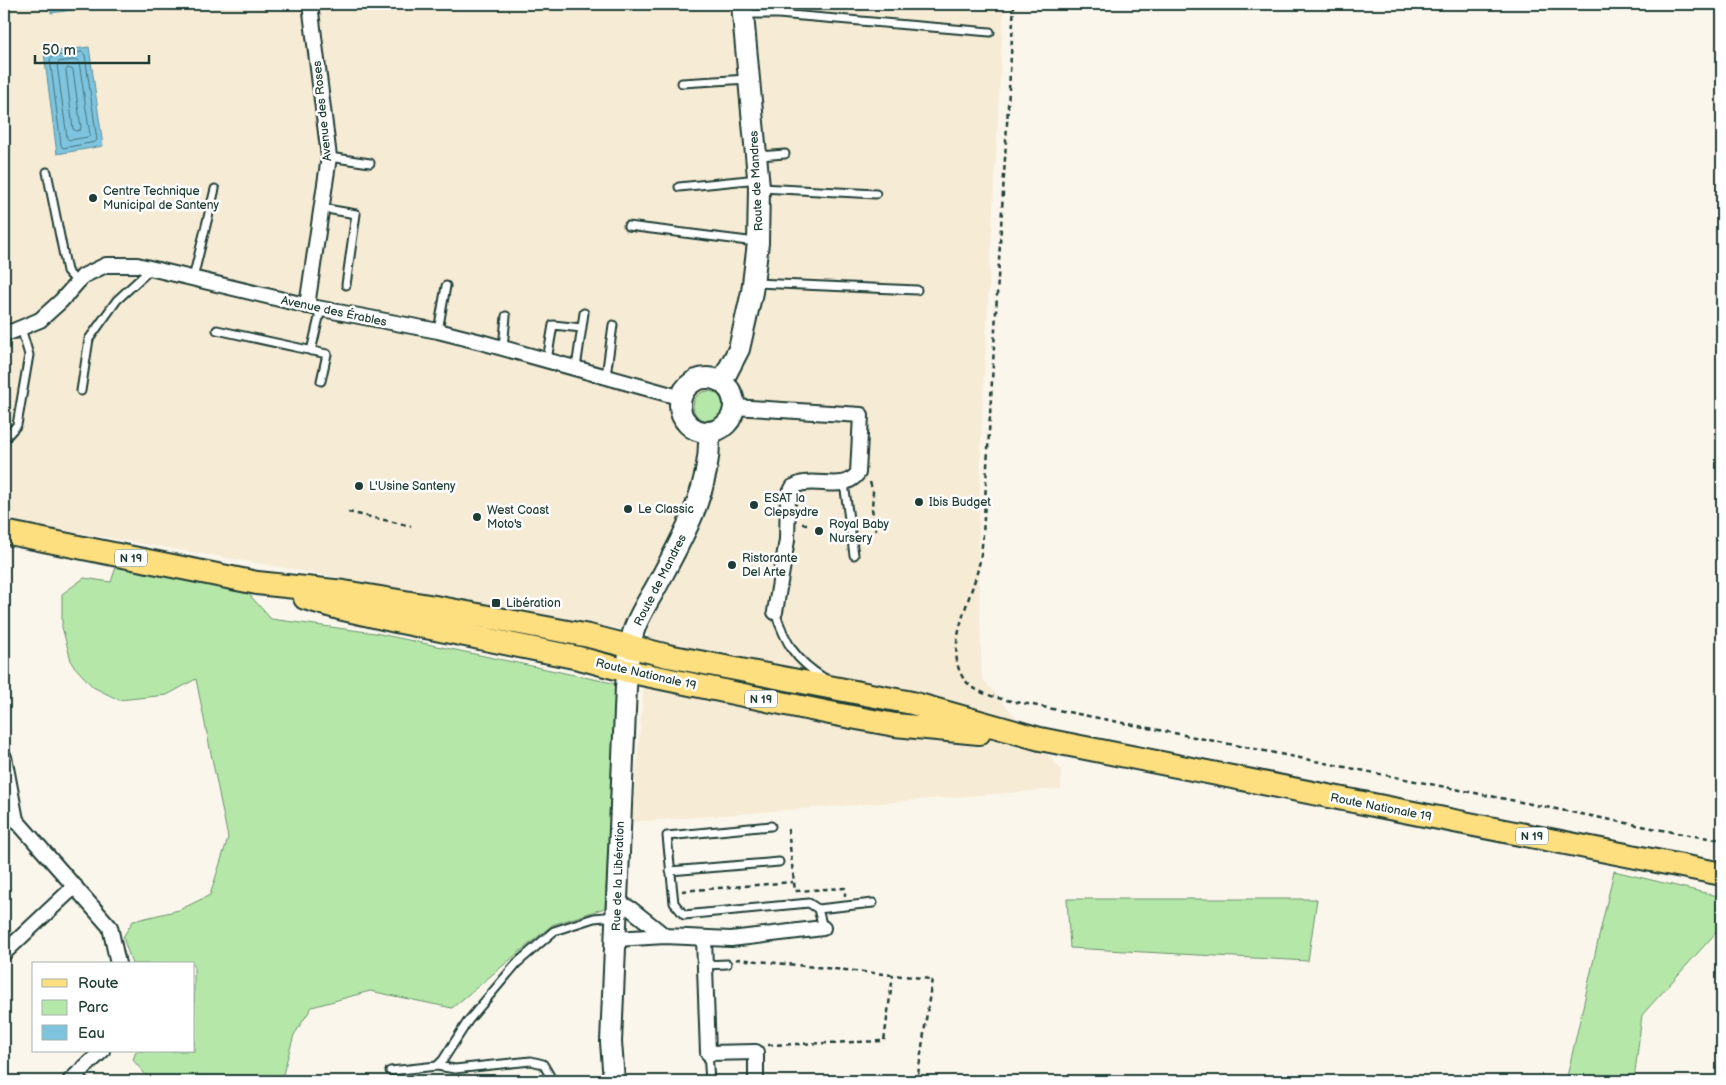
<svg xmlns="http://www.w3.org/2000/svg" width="1726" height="1085" font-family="'Balsamiq Sans',sans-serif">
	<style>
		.built { fill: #f6ebd5 }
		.green { fill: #b5e7a8; stroke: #6a926e }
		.water { fill: #7ec4df; stroke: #588e9b }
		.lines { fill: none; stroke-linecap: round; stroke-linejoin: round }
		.shore { stroke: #457378; stroke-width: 1 }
		.lane-casing { stroke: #1f3d34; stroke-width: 11 }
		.street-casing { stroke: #1f3d34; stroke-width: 18 }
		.secondary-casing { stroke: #1f3d34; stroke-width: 24 }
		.primary-casing { stroke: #1f3d34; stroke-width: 26 }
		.path { stroke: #1f3d34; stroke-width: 2.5; stroke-dasharray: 5 4; stroke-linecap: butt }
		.lane { stroke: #fff; stroke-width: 7 }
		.street { stroke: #fff; stroke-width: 14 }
		.secondary { stroke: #fff; stroke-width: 20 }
		.primary { stroke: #fddf80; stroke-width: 22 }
		.poi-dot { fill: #1f3d34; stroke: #fff; stroke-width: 2 }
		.labels { text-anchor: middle; stroke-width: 5; stroke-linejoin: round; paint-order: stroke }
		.shield { fill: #fff; stroke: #627771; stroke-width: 1 }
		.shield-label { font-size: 11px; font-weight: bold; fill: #1f3d34 }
		.street-label { font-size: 12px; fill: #1f3d34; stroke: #fff }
		.poi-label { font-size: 12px; fill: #1f3d34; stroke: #fff; text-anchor: start }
	</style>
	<rect width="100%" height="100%" fill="#fbf6ec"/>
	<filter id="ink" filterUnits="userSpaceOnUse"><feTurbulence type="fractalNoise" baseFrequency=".02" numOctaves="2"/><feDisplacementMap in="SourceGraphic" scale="10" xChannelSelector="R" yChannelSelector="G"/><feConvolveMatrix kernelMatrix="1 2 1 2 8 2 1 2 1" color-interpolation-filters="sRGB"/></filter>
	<g filter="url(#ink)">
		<!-- built -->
		<path class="built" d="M4,4H1004L982,417L978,558L982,678L1061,770V789L632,822L648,634L291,569L4,520Z"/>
		<!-- green -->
		<path class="green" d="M693 406a15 15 0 1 1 30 0a15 15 0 1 1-30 0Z
			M117,564L239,583L271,619L375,633L617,684L605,908L552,925L452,1008L370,991L312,1007L294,1035L281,1081H151L133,1060L136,1051H194V964H132L123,937L133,921L179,910L210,895L228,838L196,679L167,695L119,700L93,687L72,664L62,627V594L84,578L111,582Z
			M1614,871L1722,897V926L1642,1015L1634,1081H1566Z
			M1067,899H1317L1308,961L1070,948Z"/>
		<!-- water -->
		<path class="water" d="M50,4H86L87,8L51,13Z
			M89,47L103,146L57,154L44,53Z"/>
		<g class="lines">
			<!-- shore -->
			<path class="shore" d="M82,52L85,55L97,140L95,142L63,148L61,145L50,59L52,57Z
				M77,60L79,62L90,135L88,137L69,140L67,138L57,64L59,62Z
				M68,68L73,70L81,128L80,130L76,131L73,129L66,71Z"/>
			<defs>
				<path id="lane" d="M744,14H778L990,32
					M682,83L748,79
					M759,156L785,154
					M329,157L370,163
					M47,172L67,271L77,282
					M679,187L758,179
					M761,188L876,194
					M321,208L356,214L346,285
					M628,226L756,242
					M193,278L215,189
					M755,283L917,290
					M217,330L327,354L321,381
					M438,331L446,286
					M503,348L506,316
					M311,351L321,309
					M547,360L553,325L582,328
					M576,368L584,313
					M606,376L613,325
					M81,391L89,339L117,300L152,268
					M4,435L7,436L17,425L29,355L21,328
					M844,483L854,555
					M775,612C786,644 795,660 824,678
					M771,826L667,836L674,903L684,915L809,903L818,909L823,928
					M670,871L779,862
					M818,909L873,903
					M705,965L727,964
					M708,1053L710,1081
					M437,1066L455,1069L531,1061L543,1064L550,1076L551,1081
					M390,1071L437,1066L443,1060L468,1021L517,963L554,931L594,918L616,916"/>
				<path id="street" d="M307,306L329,157L310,4
					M4,333L11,332L40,320L61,301L83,276L106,265H137L317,308L438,331L481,342L682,398
					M734,407L861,415L858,473C844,491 824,480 804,483C800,483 796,486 793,487L788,497L787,540L775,612
					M4,757L16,820L110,927L118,964
					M617,901L631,909L665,936
					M616,939L665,936L731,939L823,928
					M704,939L708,1053L756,1052V1081
					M4,953L75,886
					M70,1081L102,1051"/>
				<path id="secondary" d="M680 405a27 27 0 1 1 54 0a27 27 0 1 1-54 0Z
					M722,382L739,349L752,292L758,243L759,187L742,4
					M614,1081L611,1042L626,687C628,667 628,646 635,627C640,614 648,601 655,589C681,540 712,490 709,432"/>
				<path id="primary" d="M4,532L257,583L344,592L435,607L589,636L668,656L912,703L1040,739L1722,874
					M305,598L339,608L396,621L579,658L627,671L830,713L895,725L979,733"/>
			</defs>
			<!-- lane casing -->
			<use href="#lane" class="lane-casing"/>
			<!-- street casing -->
			<use href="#street" class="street-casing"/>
			<!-- secondary casing -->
			<use href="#secondary" class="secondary-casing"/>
			<!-- primary casing -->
			<use href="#primary" class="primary-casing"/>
			<!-- path -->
			<path class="path" d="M1014,4L983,535C982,546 981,558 978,569C970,603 933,669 979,691C997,700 1019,702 1038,706L1682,834L1722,840
				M870,482L873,492L872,509L876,530
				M348,512L411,526
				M802,524H811
				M788,829L795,891L845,888V896
				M682,891L793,882
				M736,960L738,959L932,979L917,1081
				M768,1045L884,1041L893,975"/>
			<!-- lane -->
			<use href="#lane" class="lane"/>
			<!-- street -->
			<use href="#street" class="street"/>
			<!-- secondary -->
			<use href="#secondary" class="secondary"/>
			<!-- primary -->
			<use href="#primary" class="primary"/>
		</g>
	</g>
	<!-- markers -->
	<g class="poi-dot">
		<circle cx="93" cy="198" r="5"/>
		<circle cx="359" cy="486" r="5"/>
		<circle cx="919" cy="502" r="5"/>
		<circle cx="754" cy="505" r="5"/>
		<circle cx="628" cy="509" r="5"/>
		<circle cx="477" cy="517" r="5"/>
		<circle cx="819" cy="531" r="5"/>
		<circle cx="732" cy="565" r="5"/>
		<rect x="491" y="598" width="10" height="10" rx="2.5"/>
	</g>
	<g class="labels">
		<!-- shield labels -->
		<g class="shield">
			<rect x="115" y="549.5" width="32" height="17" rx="4"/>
			<rect x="745" y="690.5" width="32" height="17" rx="4"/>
			<rect x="1516" y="827.5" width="32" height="17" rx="4"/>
		</g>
		<g class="shield-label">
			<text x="131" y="562">N 19</text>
			<text x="761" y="703">N 19</text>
			<text x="1532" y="840">N 19</text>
		</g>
		<!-- street labels -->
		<g class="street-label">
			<text transform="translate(322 111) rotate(-96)" y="4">Avenue des Roses</text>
			<text transform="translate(756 181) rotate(-93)" y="4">Route de Mandres</text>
			<text transform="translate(334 311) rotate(12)" y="4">Avenue des Érables</text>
			<text transform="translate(660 580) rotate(-63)" y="4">Route de Mandres</text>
			<text transform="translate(646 674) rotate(13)" y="4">Route Nationale 19</text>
			<text transform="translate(1381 807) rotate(11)" y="4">Route Nationale 19</text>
			<text transform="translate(618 876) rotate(-88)" y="4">Rue de la Libération</text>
		</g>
		<!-- poi labels -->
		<g class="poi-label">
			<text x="103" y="195">Centre Technique<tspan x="103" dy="14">Municipal de Santeny</tspan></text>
			<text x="369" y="490">L'Usine Santeny</text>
			<text x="764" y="502">ESAT la<tspan x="764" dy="14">Clepsydre</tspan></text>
			<text x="929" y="506">Ibis Budget</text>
			<text x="638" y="513">Le Classic</text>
			<text x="487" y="514">West Coast<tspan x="487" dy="14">Moto's</tspan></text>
			<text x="829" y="528">Royal Baby<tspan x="829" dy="14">Nursery</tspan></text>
			<text x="742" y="562">Ristorante<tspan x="742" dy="14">Del Arte</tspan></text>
			<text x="506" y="607">Libération</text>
		</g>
	</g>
	<!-- margin -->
	<rect width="1726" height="1085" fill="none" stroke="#fff" stroke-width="20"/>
	<rect x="10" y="10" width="1706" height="1065" fill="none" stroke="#1f3d34" stroke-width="2" filter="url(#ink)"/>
	<!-- legend -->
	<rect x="32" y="962" width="162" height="90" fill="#ffffff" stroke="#a5b1ae"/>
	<rect x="42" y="979" width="25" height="8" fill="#fddf80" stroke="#a5b1ae"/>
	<text x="78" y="988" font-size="15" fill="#1f3d34">Route</text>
	<rect x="42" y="1000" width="25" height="15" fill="#b5e7a8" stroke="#a5b1ae"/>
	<text x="78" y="1012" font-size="15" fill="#1f3d34">Parc</text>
	<rect x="42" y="1025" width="25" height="15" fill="#7ec4df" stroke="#a5b1ae"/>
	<text x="78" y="1038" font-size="15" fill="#1f3d34">Eau</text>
	<!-- scale -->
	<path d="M35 55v8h114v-8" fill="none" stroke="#1f3d34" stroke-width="2.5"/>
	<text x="42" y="55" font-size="15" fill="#1f3d34" stroke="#ffffff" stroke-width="4" paint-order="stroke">50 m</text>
</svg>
